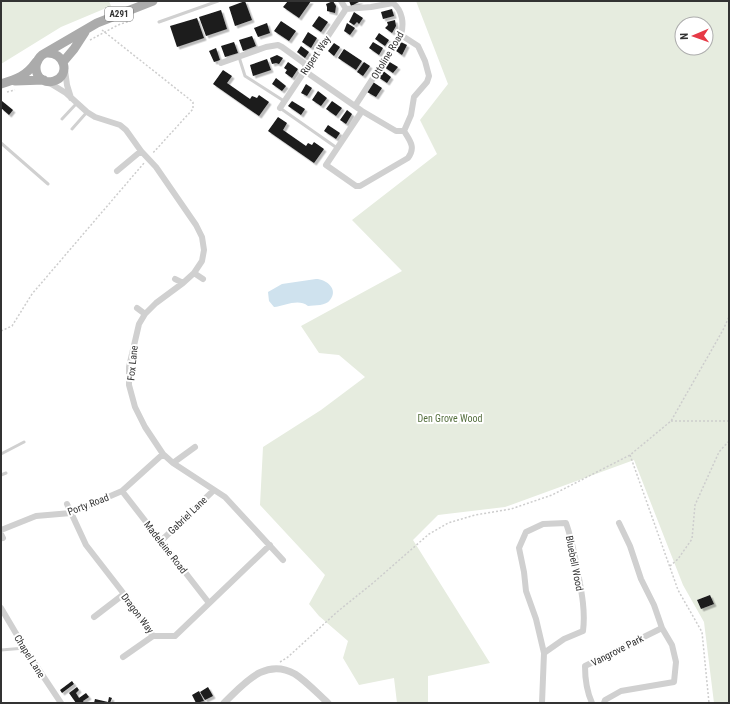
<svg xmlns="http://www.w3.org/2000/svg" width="730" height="704" font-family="'Roboto Condensed',sans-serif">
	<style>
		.green { fill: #e6ecdf; fill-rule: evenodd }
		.water { fill: #cfe2ee }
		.building { fill: #1a1a1a; filter: url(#shadow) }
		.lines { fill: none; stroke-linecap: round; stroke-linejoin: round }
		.path { stroke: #cdcdcd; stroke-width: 1.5; stroke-dasharray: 2 2; stroke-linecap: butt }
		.service { stroke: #d0d0d0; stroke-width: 3 }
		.minor { stroke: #d0d0d0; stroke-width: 6 }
		.tertiary { stroke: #d0d0d0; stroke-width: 7 }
		.primary { stroke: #ababab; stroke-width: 9 }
		.labels { text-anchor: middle; stroke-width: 4; stroke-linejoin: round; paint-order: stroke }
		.shield { fill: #fff; stroke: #707070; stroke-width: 1 }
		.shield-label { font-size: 9px; font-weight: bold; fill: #333 }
		.street-label { font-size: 10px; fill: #333; stroke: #fff }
		.park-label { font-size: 10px; fill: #56703f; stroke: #fff }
	</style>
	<defs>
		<filter id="shadow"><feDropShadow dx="2.5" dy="2.5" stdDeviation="0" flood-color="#0004"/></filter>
	</defs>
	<rect width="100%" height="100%" fill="#fff"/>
	<!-- green -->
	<path class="green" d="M1,1H109L111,6L61,27L1,64Z
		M416,1H729V703H714L704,622L683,585L634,460L505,507L438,515L413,540L490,663L428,676V703H397L394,678L359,685L343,658L348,641L319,616L309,604L325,575L260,505L263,447L321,410L365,377L339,355L319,353L301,326L402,271L352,220L437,154L420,120L448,84ZM682,24H706V48H682ZM710,595L714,604L701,609L697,600Z"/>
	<!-- water -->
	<path class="water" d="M316,279C326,279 339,289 330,300C326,306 315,305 308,306C298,298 285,306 274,307L269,301L268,292L282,284Z"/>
	<!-- building -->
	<path class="building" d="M245,1L252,20L235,26L229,7Z
		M288,1H311L299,18L283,7Z
		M333,1L336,6L335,13L327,11V7L326,4Z
		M349,1H361L351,6Z
		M392,9L394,16L383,19L381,12Z
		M221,10L227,29L206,36L199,17Z
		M354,12L363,18L359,24L357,22L354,25L349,22Z
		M319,16L328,22L321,32L312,26Z
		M197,18L204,38L177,47L170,26Z
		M395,20L396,26L392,33L385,28L388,25L387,22Z
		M281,21L296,31L289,41L274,31Z
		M267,23L270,33L258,37L254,28Z
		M347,23L355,28L350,35L344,31Z
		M308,32L317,38L311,48L302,42Z
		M379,33L389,40L385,46L375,39Z
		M252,36L256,46L243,51L239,40Z
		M234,42L238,53L225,57L221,46Z
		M373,42L383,48L379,55L369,48Z
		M401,42L407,45L402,55L396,51Z
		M334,43L340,47L334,56L328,51Z
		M301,46L309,52L305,58L297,52Z
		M216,48L220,60L214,62L209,51Z
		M344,49L362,61L356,70L338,58Z
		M277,55L283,58L279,64L276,63L272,64L270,58Z
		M267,59L271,70L253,76L250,65Z
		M388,61L398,67L393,73L384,67Z
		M288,62L298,69L292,78L285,73L287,70L284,68Z
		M364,62L370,66L363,76L357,72Z
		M223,70L232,76L227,83L250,99L252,96L257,98L259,95L269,102L259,116L213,84Z
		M382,70L391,77L387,83L378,77Z
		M276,78L286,86L282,91L272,84Z
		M373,82L382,88L376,97L367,92Z
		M306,84L312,88L307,96L301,93Z
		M318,91L327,98L321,106L312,100Z
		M2,101L13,110L9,115L1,108Z
		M292,101L305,109L301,115L288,106Z
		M332,101L342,108L336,116L326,109Z
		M347,110L352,114L346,124L340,120Z
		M278,117L287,123L283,130L306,146L308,143L312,145L314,142L324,149L314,163L268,131Z
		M328,125L340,133L336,139L324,131Z
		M710,595L714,604L701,609L697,600Z
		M72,681L74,684L62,693L60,690Z
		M77,687L79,690L76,693L79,698L86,693L89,697L83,701L84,703H76L69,693Z
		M208,687L213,696L205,700L200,692Z
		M199,691L204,701L196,703L192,695Z
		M109,697L112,698L110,703H94L95,699L108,702Z"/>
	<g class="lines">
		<!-- path -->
		<path class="path" d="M102,30L193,102V109L152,154
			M90,40L118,25L133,20L132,18
			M7,92L15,90
			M1,331L12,326L32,294L144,163
			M671,421H729
			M630,455L678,590L702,632L709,703
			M670,566L678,559L692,539L695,505L719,452L729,441
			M280,662L288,657L337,612L373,583L429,534L448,523L475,515L511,509L552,495L630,455L671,421L723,330L729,317"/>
		<!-- service -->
		<path class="service" d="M159,22L218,1
			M239,57L245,76L284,101
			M280,108L337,148
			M62,119L76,104
			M72,129L87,112
			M1,143L48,184
			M1,454L24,442
			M1,475L6,473
			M1,650L25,648"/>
		<!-- minor -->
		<path class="minor" d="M346,9L371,7L393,3C403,11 404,24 401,35L355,106
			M401,35L418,46L425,61L429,76L427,82L414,97L411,115L404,131
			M221,63L266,47L278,45L282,47L304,63L309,74L362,111L396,131H404
			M65,70L67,85L71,98
			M48,82L66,93L87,112L95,117L120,125L126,130L141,151L156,167L196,225L202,237L204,250L202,261L194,273L183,283L156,303L145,314L139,324L129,367V385L135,407L145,427L163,454L173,463L225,497L283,560
			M280,108L346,9L341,1
			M362,111L326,165L356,186H360L408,158C416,147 410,141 404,131
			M117,171L141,151
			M194,273L203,279
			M175,279L183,283
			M137,308L145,314
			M173,463L195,447
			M122,491L209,603
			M67,504L86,545L124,594L153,636H175L270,545
			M566,523C571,537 573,548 576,562C580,585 586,608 583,631L564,639L544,653L536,619L526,591L524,572L519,548L526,532L543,524Z
			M1,530L36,516L71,513L122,491L163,454
			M1,534L3,538
			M161,541L214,490
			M1,608L27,652L61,703
			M94,617L124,594
			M123,657L153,636
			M542,703L544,653
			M592,703C587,692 585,678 585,666L662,628
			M604,703L605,700L621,691L674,682L676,662L672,645L662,628L654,605L641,579L630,546L619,523"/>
		<!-- tertiary -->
		<path class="tertiary" d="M224,703C244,684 265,657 295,674C306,681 318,694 328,703"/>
		<!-- primary -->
		<path class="primary" d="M46,53C65,51 71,76 54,81C37,86 30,65 42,55L97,23L153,1
			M63,62L74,49L85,32
			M15,81L44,80
			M1,84C17,79 26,76 36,62"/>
	</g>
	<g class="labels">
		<!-- shield labels -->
		<rect class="shield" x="105" y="7" width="28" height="14" rx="3"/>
		<g class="shield-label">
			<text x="119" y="17">A291</text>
		</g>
		<!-- street labels -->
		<g class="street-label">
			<text transform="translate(315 55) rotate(-56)" y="4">Rupert Way</text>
			<text transform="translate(387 55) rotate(-59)" y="4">Ottoline Road</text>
			<text transform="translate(132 363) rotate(-84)" y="4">Fox Lane</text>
			<text transform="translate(88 504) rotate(-21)" y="4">Porty Road</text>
			<text transform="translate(187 515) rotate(-44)" y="4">Gabriel Lane</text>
			<text transform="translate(166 547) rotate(52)" y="4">Madeleine Road</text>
			<text transform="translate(575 563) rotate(79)" y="4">Bluebell Wood</text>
			<text transform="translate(138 613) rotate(53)" y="4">Dragon Way</text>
			<text transform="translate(617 650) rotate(-27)" y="4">Vangrove Park</text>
			<text transform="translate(30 656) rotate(58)" y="4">Chapel Lane</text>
		</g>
		<!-- park labels -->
		<g class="park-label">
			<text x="450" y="422">Den Grove Wood</text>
		</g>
	</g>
	<!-- border -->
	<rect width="730" height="704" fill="none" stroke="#333333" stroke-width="4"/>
	<!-- north arrow -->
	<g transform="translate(694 36) rotate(268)"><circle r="19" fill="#ffffff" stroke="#adadad"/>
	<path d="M0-3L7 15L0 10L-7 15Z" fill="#e63946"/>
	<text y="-6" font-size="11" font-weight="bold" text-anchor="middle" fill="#333333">N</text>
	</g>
</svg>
